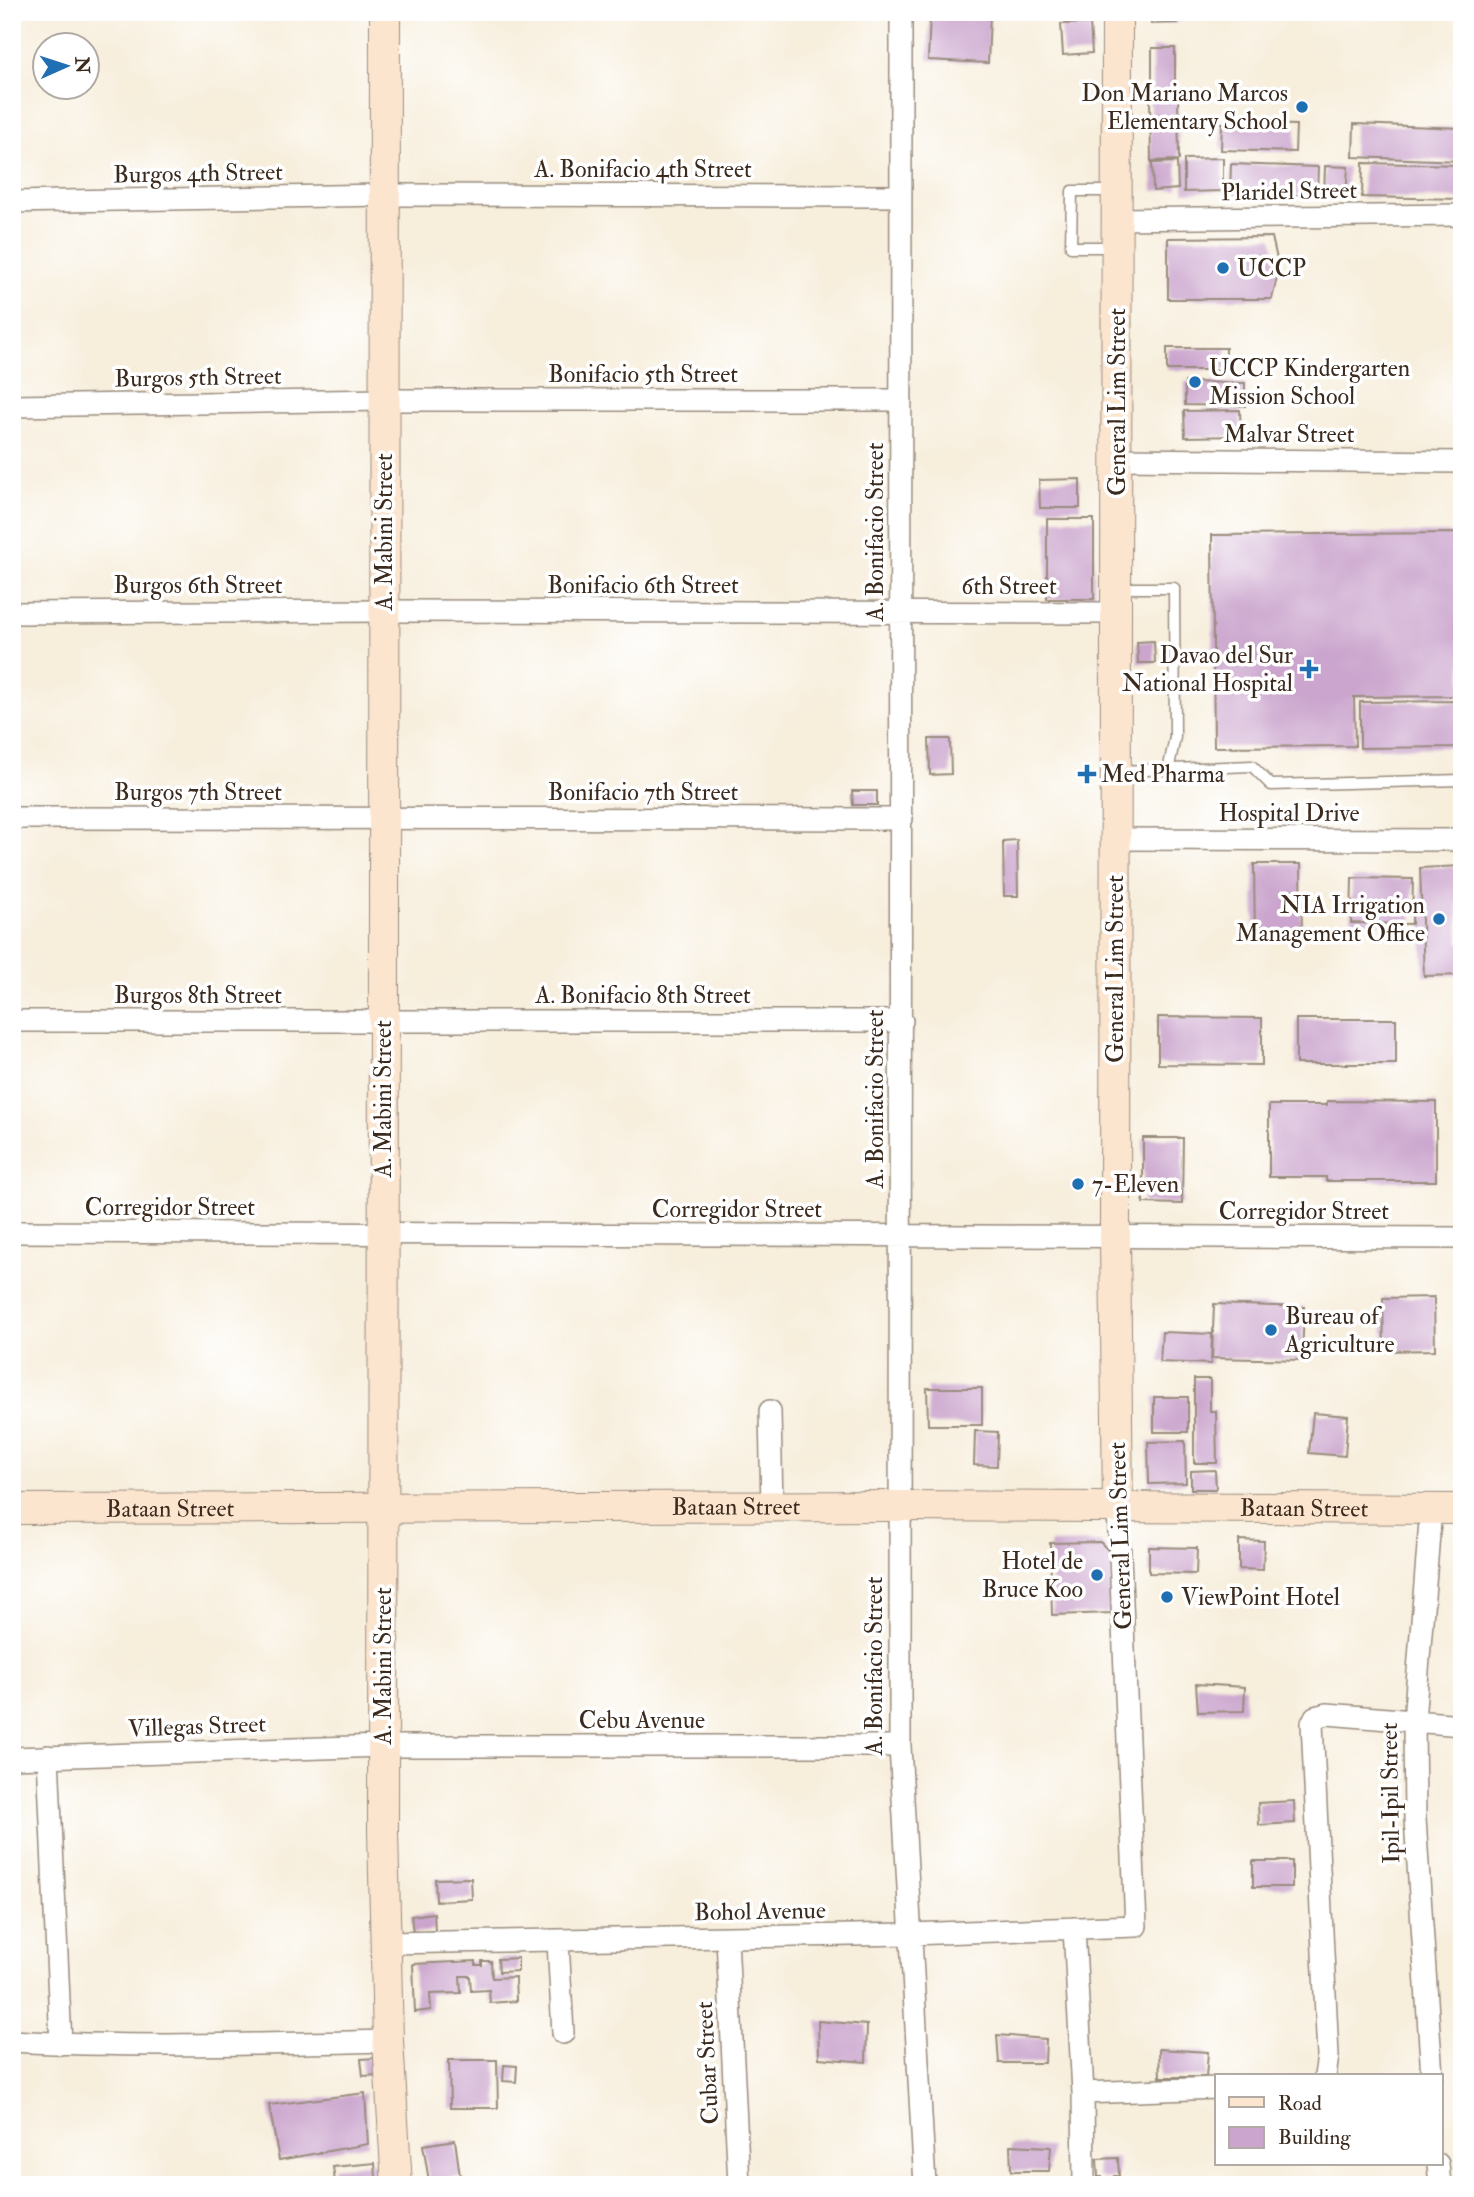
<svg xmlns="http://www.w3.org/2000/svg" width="1474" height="2197" font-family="'IM FELL Double Pica',serif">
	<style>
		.building { fill: #cba5cd }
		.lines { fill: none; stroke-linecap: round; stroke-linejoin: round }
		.lane-casing { stroke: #998c7d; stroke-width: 13 }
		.street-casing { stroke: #998c7d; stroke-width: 24 }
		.secondary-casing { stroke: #998c7d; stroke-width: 32 }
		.lane { stroke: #fff; stroke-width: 10 }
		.street { stroke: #fff; stroke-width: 21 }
		.secondary { stroke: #fce5cf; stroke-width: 30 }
		.poi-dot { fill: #1f6fb2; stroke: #fff; stroke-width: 2.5 }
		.labels { text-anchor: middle; stroke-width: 7; stroke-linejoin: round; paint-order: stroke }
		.poi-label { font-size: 24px; fill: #3b2a1e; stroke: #fff; text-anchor: start }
		.street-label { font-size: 24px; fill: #3b2a1e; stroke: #fff }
	</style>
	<rect width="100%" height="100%" fill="#fff"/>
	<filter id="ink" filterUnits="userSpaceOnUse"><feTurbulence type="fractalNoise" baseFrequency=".0143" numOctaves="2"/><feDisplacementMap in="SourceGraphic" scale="14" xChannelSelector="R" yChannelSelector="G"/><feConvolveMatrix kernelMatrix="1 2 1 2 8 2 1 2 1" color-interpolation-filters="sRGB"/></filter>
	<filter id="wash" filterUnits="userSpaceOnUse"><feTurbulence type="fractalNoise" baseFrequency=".00686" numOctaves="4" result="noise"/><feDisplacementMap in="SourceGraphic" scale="28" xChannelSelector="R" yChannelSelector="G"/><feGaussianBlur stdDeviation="1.57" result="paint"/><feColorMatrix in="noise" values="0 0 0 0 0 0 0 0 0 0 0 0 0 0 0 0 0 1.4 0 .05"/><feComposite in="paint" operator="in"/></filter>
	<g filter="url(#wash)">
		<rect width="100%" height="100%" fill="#f7eedc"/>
		<g id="blocks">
			<!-- building -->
			<path class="building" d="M930,12L990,14L988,63L928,60Z
				M1151,12H1177V23L1151,24Z
				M1090,23L1092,53L1063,55L1061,24Z
				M1152,48H1175V92H1152Z
				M1150,99H1178L1179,160L1151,161Z
				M1222,123L1296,125L1295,152L1221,150Z
				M1354,124L1462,128V161L1353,157Z
				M1223,158V191L1184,192V159Z
				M1177,162L1178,189L1153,191L1152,163Z
				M1363,163L1462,165V199L1362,197Z
				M1231,164L1318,167L1317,196L1230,193Z
				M1325,166L1348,167L1346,196L1324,195Z
				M1272,237L1279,268L1272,299H1168V238Z
				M1167,348H1226V370H1167Z
				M1185,382L1245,383V406L1185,405Z
				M1240,410L1241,436L1185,437L1184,411Z
				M1080,479V508H1040L1039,480Z
				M1047,519H1094V599H1047Z
				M1462,533V696L1354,697L1355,746L1214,747L1212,535Z
				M1154,641L1155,663H1138L1137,642Z
				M1460,701V747L1360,748V702Z
				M929,739H950L951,774L930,775Z
				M852,791H877V805H853Z
				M1017,840L1018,896H1004L1003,841Z
				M1254,864H1301L1302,937L1255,938Z
				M1462,866V890H1458L1459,943H1462V975L1424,976L1420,868Z
				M1352,878L1413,879L1412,924L1351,923Z
				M1158,1017L1262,1018V1065L1158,1064Z
				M1296,1019H1396V1064H1296Z
				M1327,1101L1436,1102V1181H1326V1177H1269V1105H1327Z
				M1143,1138H1183L1182,1204L1143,1203Z
				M1434,1297L1435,1350L1384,1351L1383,1298Z
				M1214,1304L1304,1307L1302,1360L1212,1358Z
				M1162,1332L1212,1334L1211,1364L1160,1362Z
				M1194,1379H1210V1411H1216L1217,1463H1194Z
				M927,1388H982V1425H928Z
				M1154,1397H1188V1432H1154Z
				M1313,1413L1348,1416L1345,1456L1309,1453Z
				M975,1431L998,1432L997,1466L974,1465Z
				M1185,1441L1186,1483L1149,1484L1148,1442Z
				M1215,1470L1216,1489H1191V1471Z
				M1239,1540L1264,1541L1263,1570L1239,1569Z
				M1100,1542L1112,1554L1113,1613L1052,1615L1050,1543Z
				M1149,1547L1197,1548L1196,1574L1149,1573Z
				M1196,1684L1245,1687L1244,1711L1198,1712Z
				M1294,1801L1295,1823L1259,1825L1258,1803Z
				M1253,1861H1292V1887H1253Z
				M471,1878L472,1899L436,1901L435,1879Z
				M434,1913L435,1931L413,1933L411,1916Z
				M518,1958V1971L499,1972L498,1959Z
				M476,1961V1965H482V1961H491L492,1978L515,1977L516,2001L490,2003L489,1990L471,1991L470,1976H460L461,1993L430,1994L431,2010L415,2012L413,1964Z
				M818,2021L867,2025L866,2062L819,2058Z
				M997,2035L1046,2039L1045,2063H999Z
				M1159,2049L1208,2052L1206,2077H1160Z
				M376,2058L377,2075L363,2076L361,2059Z
				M449,2060H497L498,2108H450Z
				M504,2065L517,2066L516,2082L503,2081Z
				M365,2093L368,2144L279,2160L269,2105Z
				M455,2140L460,2176L429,2181L423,2145Z
				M1010,2145L1051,2147L1049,2171H1011Z
				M1118,2158L1119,2176H1114V2179L1102,2180V2177H1098L1097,2159Z
				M375,2163L376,2178L335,2182L333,2167Z"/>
		</g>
	</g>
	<g filter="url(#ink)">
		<use href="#blocks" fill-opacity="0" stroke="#998c7d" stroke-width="2"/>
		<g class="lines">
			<defs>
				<path id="lane" d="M1114,191H1072L1071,247H1114
					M1118,588H1174L1175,737L1168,771
					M1119,771L1252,766L1271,785L1462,780"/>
				<path id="street" d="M901,12L900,1746L925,2185
					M12,202L384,195L901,196
					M1117,219L1462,215
					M12,406L384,400H901
					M1117,459L1462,462
					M12,613L384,611L1116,613
					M12,818L902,819
					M1116,839L1462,840
					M12,1021H902
					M12,1232L1462,1238
					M770,1411L772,1507
					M1431,1509L1414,1721L1415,1819L1432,2076
					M48,1756L61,2044
					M12,1758L383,1746H900
					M1074,1928L1083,2093L1084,2185
					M727,1938L739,2185
					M558,1942L563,2033
					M384,1943L909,1934L1136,1926L1118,1509
					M12,2041C137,2048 263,2044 388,2041
					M1325,2076L1328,2056L1312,1723L1315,1717L1327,1714L1462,1725
					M1083,2093L1217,2088
					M1438,2164L1440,2185"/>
				<g id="secondary">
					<path d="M385,12L383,1831L388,2041L397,2185"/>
					<path d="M1117,12L1115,1237L1118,1509"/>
					<path id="s1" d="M12,1509L900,1506L1462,1509"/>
				</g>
			</defs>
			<!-- lane casing -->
			<use href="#lane" class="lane-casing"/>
			<!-- street casing -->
			<use href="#street" class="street-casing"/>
			<!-- secondary casing -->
			<use href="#secondary" class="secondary-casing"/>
			<!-- lane -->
			<use href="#lane" class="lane"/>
			<!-- street -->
			<use href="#street" class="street"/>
			<!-- secondary -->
			<use href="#secondary" class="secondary"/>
		</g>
	</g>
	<!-- markers -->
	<g class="poi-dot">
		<circle cx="1302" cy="107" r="7"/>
		<circle cx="1223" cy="268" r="7"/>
		<circle cx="1195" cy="382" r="7"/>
		<path d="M1305.5 658.5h7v7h7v7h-7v7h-7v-7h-7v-7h7z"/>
		<path d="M1083.5 763.5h7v7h7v7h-7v7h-7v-7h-7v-7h7z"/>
		<circle cx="1439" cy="919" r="7"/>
		<circle cx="1078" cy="1184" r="7"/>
		<circle cx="1271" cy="1330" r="7"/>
		<circle cx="1097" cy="1575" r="7"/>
		<circle cx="1167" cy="1597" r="7"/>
	</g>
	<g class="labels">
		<!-- poi labels -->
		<g class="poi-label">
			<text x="1288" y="101" text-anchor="end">Don Mariano Marcos<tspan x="1288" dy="28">Elementary School</tspan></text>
			<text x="1237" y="276">UCCP</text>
			<text x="1209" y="376">UCCP Kindergarten<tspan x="1209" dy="28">Mission School</tspan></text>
			<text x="1293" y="663" text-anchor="end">Davao del Sur<tspan x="1293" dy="28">National Hospital</tspan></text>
			<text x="1101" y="782">Med Pharma</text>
			<text x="1425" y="913" text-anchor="end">NIA Irrigation<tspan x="1425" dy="28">Management Office</tspan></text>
			<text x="1092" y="1192">7-Eleven</text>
			<text x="1285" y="1324">Bureau of<tspan x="1285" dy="28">Agriculture</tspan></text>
			<text x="1083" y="1569" text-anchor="end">Hotel de<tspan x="1083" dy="28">Bruce Koo</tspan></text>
			<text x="1181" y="1605">ViewPoint Hotel</text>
		</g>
		<!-- street labels -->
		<g class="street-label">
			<text x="643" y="177">A. Bonifacio 4th Street</text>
			<text transform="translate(198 173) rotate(-1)" y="8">Burgos 4th Street</text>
			<text transform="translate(1289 191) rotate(-1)" y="8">Plaridel Street</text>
			<text x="643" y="382">Bonifacio 5th Street</text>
			<text transform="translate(198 377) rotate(-1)" y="8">Burgos 5th Street</text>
			<text transform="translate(1117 402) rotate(-90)" y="8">General Lim Street</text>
			<text x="1289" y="442">Malvar Street</text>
			<text transform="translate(384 532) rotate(-90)" y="8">A. Mabini Street</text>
			<text transform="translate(875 532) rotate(-90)" y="8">A. Bonifacio Street</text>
			<text x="198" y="593">Burgos 6th Street</text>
			<text x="643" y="593">Bonifacio 6th Street</text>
			<text x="1009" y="594">6th Street</text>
			<text x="198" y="800">Burgos 7th Street</text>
			<text x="643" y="800">Bonifacio 7th Street</text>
			<text x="1289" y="821">Hospital Drive</text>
			<text transform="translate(1115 969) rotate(-90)" y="8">General Lim Street</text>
			<text x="198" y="1003">Burgos 8th Street</text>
			<text x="643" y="1003">A. Bonifacio 8th Street</text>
			<text transform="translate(383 1099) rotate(-90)" y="8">A. Mabini Street</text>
			<text transform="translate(875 1099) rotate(-90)" y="8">A. Bonifacio Street</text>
			<text x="170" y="1215">Corregidor Street</text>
			<text x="737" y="1217">Corregidor Street</text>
			<text x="1304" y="1219">Corregidor Street</text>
			<text dy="8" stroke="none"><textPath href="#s1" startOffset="724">Bataan Street</textPath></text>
			<text dy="8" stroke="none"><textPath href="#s1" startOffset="158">Bataan Street</textPath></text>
			<text dy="8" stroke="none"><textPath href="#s1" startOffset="1292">Bataan Street</textPath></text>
			<text transform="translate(1120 1536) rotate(-92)" y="8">General Lim Street</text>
			<text transform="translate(383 1666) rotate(-90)" y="8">A. Mabini Street</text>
			<text transform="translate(874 1666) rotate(-90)" y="8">A. Bonifacio Street</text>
			<text x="642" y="1728">Cebu Avenue</text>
			<text transform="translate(197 1726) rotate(-2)" y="8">Villegas Street</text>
			<text transform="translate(1390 1793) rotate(-91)" y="8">Ipil-Ipil Street</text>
			<text transform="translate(760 1911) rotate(-1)" y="8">Bohol Avenue</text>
			<text transform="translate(707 2063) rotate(-93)" y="8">Cubar Street</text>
		</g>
	</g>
	<!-- margin -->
	<rect width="1474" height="2197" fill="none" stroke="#fff" stroke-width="42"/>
	<!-- legend -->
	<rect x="1215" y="2074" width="228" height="91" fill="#ffffff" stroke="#b1aaa5" stroke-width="2"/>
	<rect x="1229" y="2097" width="35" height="10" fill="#fce5cf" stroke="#b1aaa5" stroke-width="2"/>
	<text x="1278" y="2110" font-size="21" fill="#3b2a1e">Road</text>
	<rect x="1229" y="2127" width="35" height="21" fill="#cba5cd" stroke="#b1aaa5" stroke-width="2"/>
	<text x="1278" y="2144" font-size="21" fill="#3b2a1e">Building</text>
	<!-- north arrow -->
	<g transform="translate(66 66) rotate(87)"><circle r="33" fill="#ffffff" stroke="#b1aaa5" stroke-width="2"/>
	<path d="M0-5L12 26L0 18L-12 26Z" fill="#1f6fb2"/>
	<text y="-10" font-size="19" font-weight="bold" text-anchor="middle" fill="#3b2a1e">N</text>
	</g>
</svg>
